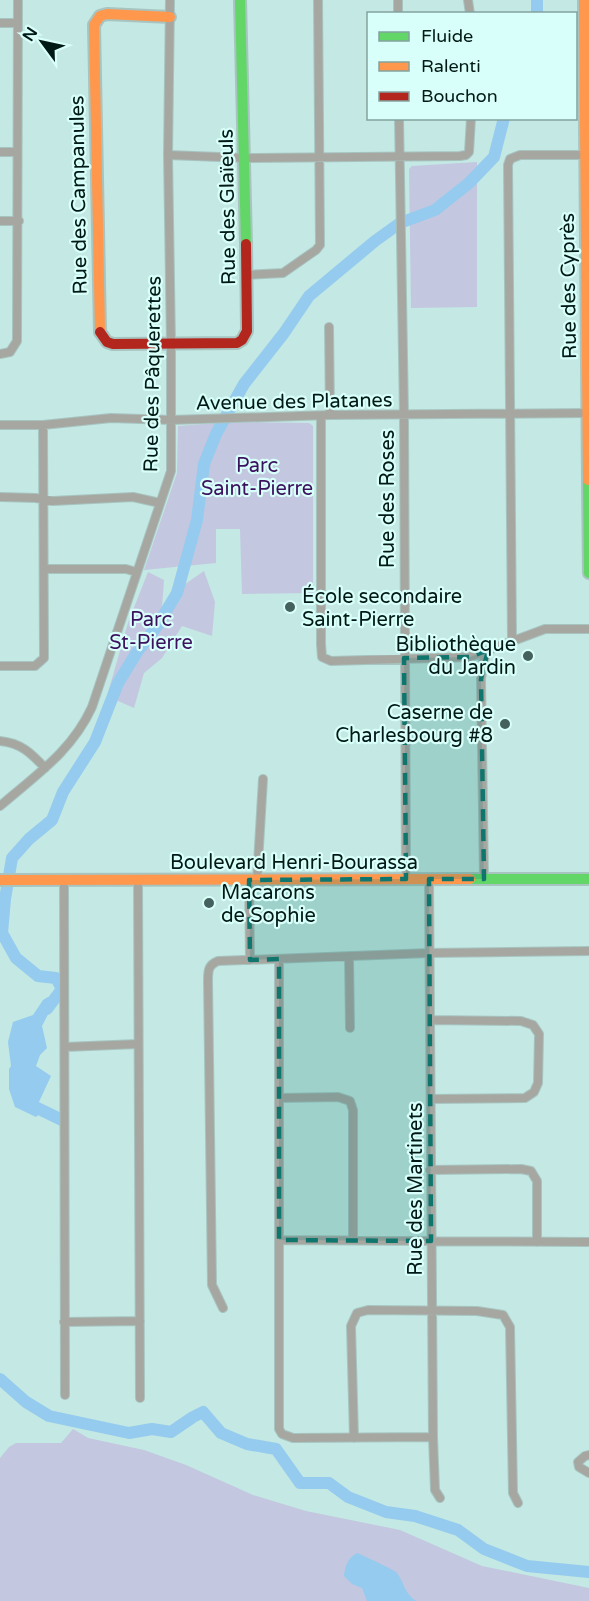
<svg xmlns="http://www.w3.org/2000/svg" width="589" height="1601" font-family="'Varela Round',sans-serif">
	<style>
		.green { fill: #c3c7e0 }
		.water { fill: #95cbee }
		.lines { fill: none; stroke-linecap: round; stroke-linejoin: round }
		.river { stroke: #95cbee; stroke-width: 12 }
		.street-casing { stroke: #a7c4c0; stroke-width: 10 }
		.fast-casing { stroke: #a7c4c0; stroke-width: 14 }
		.slow-casing { stroke: #a7c4c0; stroke-width: 14 }
		.jam-casing { stroke: #a7c4c0; stroke-width: 14 }
		.street { stroke: #a7a7a2; stroke-width: 8 }
		.fast { stroke: #63d668; stroke-width: 10 }
		.slow { stroke: #ff974d; stroke-width: 10 }
		.jam { stroke: #b3261e; stroke-width: 10 }
		.marked { fill: #0f766e; fill-opacity: 0.2; stroke: #0f766e; stroke-width: 4.5; stroke-dasharray: 12 8; stroke-linejoin: round }
		.poi-dot { fill: #45615e; stroke: #d8fff9; stroke-width: 2 }
		.labels { text-anchor: middle; stroke-width: 4.5; stroke-linejoin: round; paint-order: stroke }
		.street-label { font-size: 20px; fill: #001916; stroke: #d8fff9 }
		.park-label { font-size: 20px; fill: #3c115e; stroke: #d8fff9 }
		.poi-label { font-size: 20px; fill: #001916; stroke: #d8fff9; text-anchor: start }
	</style>
	<rect width="100%" height="100%" fill="#c4e8e3"/>
	<!-- green -->
	<path class="green" d="M477,162V307L411,308L409,169L412,166Z
		M229,422L309,423L313,426V593L242,594L240,529H216V563L144,570L177,473L178,426Z
		M204,571L215,602L212,636L182,626L162,658L144,673L134,708L107,696L128,623L148,572L164,580L162,607L175,591Z
		M73,1429L88,1438L144,1450L186,1465L253,1495L306,1511L400,1530L482,1566L589,1588V1601H0V1458L9,1447L16,1443H61Z"/>
	<!-- water -->
	<path class="water" d="M48,997L56,999L42,1026L47,1048L40,1055L36,1066L51,1076L38,1104L39,1114L36,1117L15,1107L9,1089V1069L11,1066L8,1042L13,1022L33,1015L43,1000Z
		M357,1553C362,1555 395,1570 397,1573C405,1584 404,1593 416,1601H367L362,1588L352,1584L344,1576C345,1566 348,1558 357,1553Z"/>
	<g class="lines">
		<!-- river -->
		<path class="river" d="M537,14V0
			M47,1009L62,989L56,978L38,976L16,958L2,933L5,899L12,858L29,839L52,820L63,792L95,742L118,683L137,652L157,626L177,593L197,520L204,464L216,434L244,384L284,333L309,296L375,241L400,223L435,210L469,183L494,157L504,118
			M30,1097L33,1106L62,1120
			M0,1379L26,1402L49,1416L129,1433L152,1429L171,1432L193,1417L203,1412L221,1433L247,1444L276,1449L300,1483H329L348,1497L386,1512L415,1516L458,1530L484,1549L527,1566L589,1572"/>
		<defs>
			<path id="street" d="M398,0V14
				M468,0L470,14
				M0,23H18
				M399,118L404,415L406,879
				M0,152H17
				M168,155L245,158L460,156L466,155L469,152L471,118
				M0,221H19
				M247,275L283,273L316,250L320,245L318,0
				M329,327L330,415
				M0,354L10,352L17,341L18,0
				M321,416V644L322,657L331,661L470,657L545,629H589
				M0,425H43L111,418L171,420L330,415L589,413
				M0,497L36,498L53,501L133,497L160,503
				M44,569H126L136,572
				M512,640L508,165L510,159L520,155H585
				M0,666H35L44,658L43,425
				M0,741C21,743 31,753 45,768
				M0,806C36,775 72,751 92,707L171,471V345L168,155L170,0
				M429,879L433,1437L435,1490L440,1498
				M484,879L481,679L483,662L488,650
				M64,880L65,1395
				M138,880L140,1398
				M249,880L250,960
				M257,880L263,779
				M349,956L350,1028
				M279,959V1429L282,1434L293,1438L433,1437
				M431,1020L521,1021L533,1025L539,1034L538,1083L534,1092L525,1098L431,1099
				M65,1047L138,1044
				M279,1098L338,1097L350,1101L353,1110V1240
				M430,1170L521,1169L531,1171L537,1181V1242
				M279,1240L589,1242
				M223,1308L212,1285L208,981C208,971 208,965 218,961L430,953L589,951
				M64,1322L140,1321
				M354,1438L351,1326L357,1313L368,1310L477,1311L503,1315L510,1327L513,1493L518,1503
				M589,1455L585,1456L578,1462L579,1467L589,1473"/>
			<path id="fast" d="M240,0L246,244
				M588,480L589,573
				M470,879H589"/>
			<path id="slow" d="M584,0L588,480
				M100,332L94,25L100,16L107,14L170,17
				M0,880L470,879"/>
			<path id="jam" d="M100,332L107,342L113,344L237,343L242,340L247,331L246,244"/>
		</defs>
		<!-- street casing -->
		<use href="#street" class="street-casing"/>
		<!-- fast casing -->
		<use href="#fast" class="fast-casing"/>
		<!-- slow casing -->
		<use href="#slow" class="slow-casing"/>
		<!-- jam casing -->
		<use href="#jam" class="jam-casing"/>
		<!-- street -->
		<use href="#street" class="street"/>
		<!-- fast -->
		<use href="#fast" class="fast"/>
		<!-- slow -->
		<use href="#slow" class="slow"/>
		<!-- jam -->
		<use href="#jam" class="jam"/>
	</g>
	<!-- marked area -->
	<path class="marked" d="M488,650L481,679L484,879H429L431,1241L279,1240V959L250,960L249,880L406,879L404,658L470,657Z"/>
	<!-- markers -->
	<g class="poi-dot">
		<circle cx="290" cy="607" r="6"/>
		<circle cx="528" cy="656" r="6"/>
		<circle cx="505" cy="724" r="6"/>
		<circle cx="209" cy="903" r="6"/>
	</g>
	<g class="labels">
		<!-- street labels -->
		<g class="street-label">
			<text transform="translate(78 195) rotate(-91)" y="7">Rue des Campanules</text>
			<text transform="translate(227 207) rotate(-91)" y="7">Rue des Glaïeuls</text>
			<text transform="translate(568 286) rotate(-91)" y="7">Rue des Cyprès</text>
			<text transform="translate(152 374) rotate(-89)" y="7">Rue des Pâquerettes</text>
			<text transform="translate(294 401) rotate(-1)" y="7">Avenue des Platanes</text>
			<text transform="translate(387 499) rotate(-90)" y="7">Rue des Roses</text>
			<text x="294" y="869">Boulevard Henri-Bourassa</text>
			<text transform="translate(415 1189) rotate(-90)" y="7">Rue des Martinets</text>
		</g>
		<!-- park labels -->
		<g class="park-label">
			<text x="257" y="472">Parc<tspan x="257" dy="23">Saint-Pierre</tspan></text>
			<text x="151" y="626">Parc<tspan x="151" dy="23">St-Pierre</tspan></text>
		</g>
		<!-- poi labels -->
		<g class="poi-label">
			<text x="302" y="603">École secondaire<tspan x="302" dy="23">Saint-Pierre</tspan></text>
			<text x="516" y="651" text-anchor="end">Bibliothèque<tspan x="516" dy="23">du Jardin</tspan></text>
			<text x="493" y="719" text-anchor="end">Caserne de<tspan x="493" dy="23">Charlesbourg #8</tspan></text>
			<text x="221" y="899">Macarons<tspan x="221" dy="23">de Sophie</tspan></text>
		</g>
	</g>
	<!-- legend -->
	<rect x="367" y="12" width="210" height="108" fill="#d8fff9" stroke="#82a39e" stroke-width="1.5"/>
	<rect x="379" y="32" width="30" height="9" fill="#63d668" stroke="#82a39e" stroke-width="1.5"/>
	<text x="421" y="42" font-size="18" fill="#001916">Fluide</text>
	<rect x="379" y="62" width="30" height="9" fill="#ff974d" stroke="#82a39e" stroke-width="1.5"/>
	<text x="421" y="72" font-size="18" fill="#001916">Ralenti</text>
	<rect x="379" y="92" width="30" height="9" fill="#b3261e" stroke="#82a39e" stroke-width="1.5"/>
	<text x="421" y="102" font-size="18" fill="#001916">Bouchon</text>
	<!-- north arrow -->
	<g transform="translate(42 42) rotate(303)" stroke="#d8fff9" stroke-width="4.5" paint-order="stroke">
	<path d="M0-4.5L10 22L0 15L-10 22Z" fill="#001916"/>
	<text y="-9" font-size="16" font-weight="bold" text-anchor="middle" fill="#001916">N</text>
	</g>
</svg>
